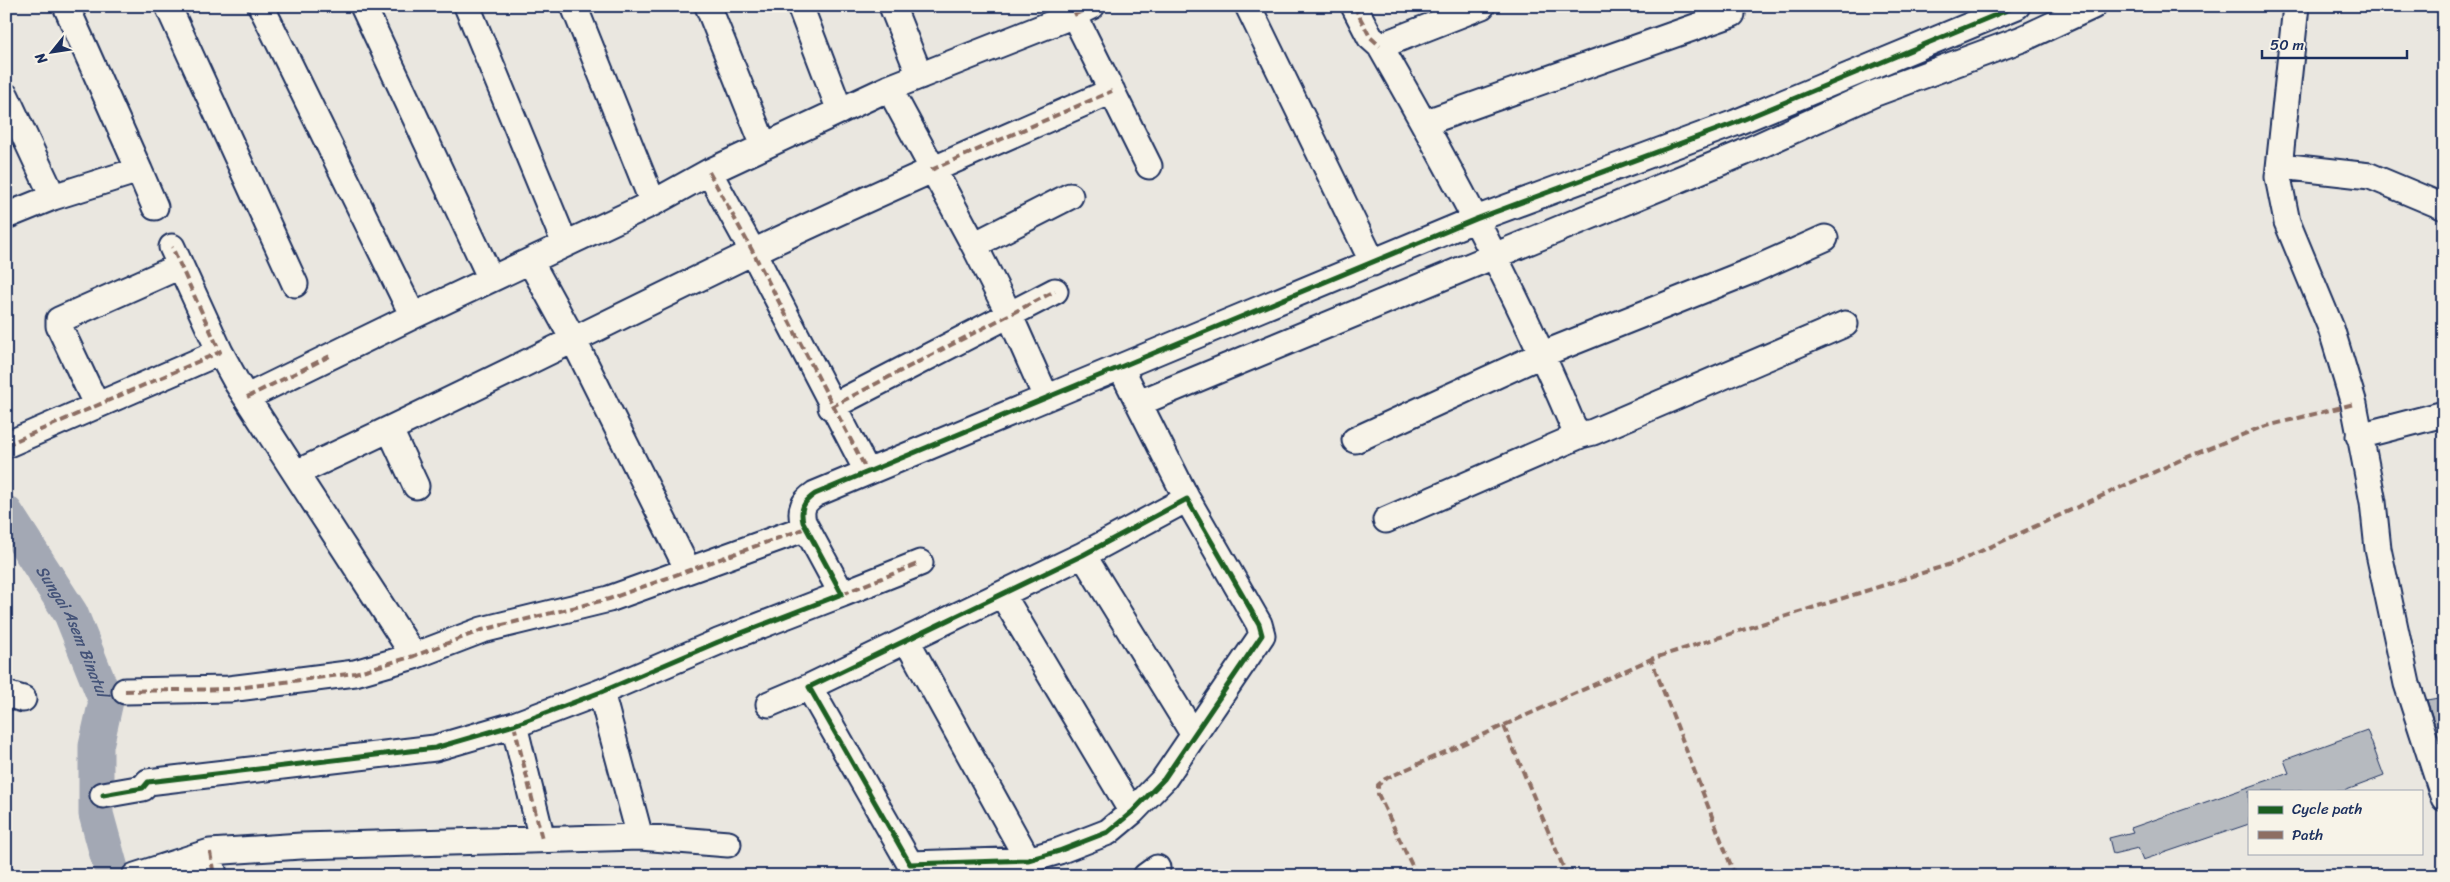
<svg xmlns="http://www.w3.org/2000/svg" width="2450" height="882" font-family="Sriracha,sans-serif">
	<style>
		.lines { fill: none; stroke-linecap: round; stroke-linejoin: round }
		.river { stroke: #a3a8b4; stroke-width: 35 }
		.building { fill: #b6babf; stroke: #1b2f5e }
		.minor-casing { stroke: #1b2f5e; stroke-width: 29 }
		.minor { stroke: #f7f3e8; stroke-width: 25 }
		.quiet { stroke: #8d6e63; stroke-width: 4; stroke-dasharray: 8 4; stroke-linecap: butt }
		.cycleway-casing { stroke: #f7f3e8; stroke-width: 8 }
		.cycleway { stroke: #1b5e20; stroke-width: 5 }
		.labels { text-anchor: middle; stroke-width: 4.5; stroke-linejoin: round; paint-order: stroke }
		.water-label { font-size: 16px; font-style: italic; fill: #445378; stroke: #f7f3e8 }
	</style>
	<rect width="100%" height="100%" fill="#eae7e0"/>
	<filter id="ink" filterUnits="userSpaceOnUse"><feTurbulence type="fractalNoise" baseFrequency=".02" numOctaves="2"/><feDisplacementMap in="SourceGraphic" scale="10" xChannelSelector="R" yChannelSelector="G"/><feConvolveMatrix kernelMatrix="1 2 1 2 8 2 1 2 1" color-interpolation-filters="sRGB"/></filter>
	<g filter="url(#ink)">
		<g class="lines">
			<!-- river -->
			<path class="river" id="s1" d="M6,513L71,614L106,701L96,746V814L113,876"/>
		</g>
		<!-- building -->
		<path class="building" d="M2444,697V723L2435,725L2427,700Z
			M2367,730L2384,776L2344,791H2249V824L2143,860L2138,848L2113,854L2109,838L2133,832L2131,828L2289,773L2284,760Z"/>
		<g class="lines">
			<defs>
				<path id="minor" d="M168,6L295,284
					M261,6L413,316
					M363,6L491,279
					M467,6L565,244
					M574,6L653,203
					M708,6L764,146
					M800,6L840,111
					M892,6L920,76
					M1092,6L1074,15L1149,166
					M1248,6L1373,263
					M1354,6L1370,37L1380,46C1451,170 1518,294 1573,426L1581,435L1593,432L1845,324
					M2296,6L2278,177L2287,222L2331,328L2354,404L2373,502L2378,549L2407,684L2444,798
					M1380,46L1482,6
					M889,88L974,245L1009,314L1046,397
					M6,96L53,197
					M1424,123L1732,14
					M2280,166L2370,176L2444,207
					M139,170L155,207
					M709,172L753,252L867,471
					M6,216L53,197L139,170L66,6
					M974,245L1070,196
					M172,247L220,352L237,383L414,656
					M530,261L574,341L688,570
					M1121,368L1187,499
					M247,397L413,316L653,203L709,172L889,88L1074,15L1069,6
					M1139,403L1743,153L1873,94L2022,39L2093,6
					M96,404L59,326V320L180,266
					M831,407L1055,291
					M390,430L416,486
					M2359,436L2444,414
					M1355,440L1543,354L1751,271L1825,238
					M6,445L220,352
					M296,473C450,402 600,326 753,252C871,196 992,143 1112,91
					M1187,499L1259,624L1262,635L1164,779L1132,812L1108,832L1059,851L1028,860L910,864L809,687L1083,555Z
					M1386,520L1581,435
					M1083,555L1194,735
					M842,594L920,563
					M1002,594L1132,812
					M907,641L1028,860
					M125,691L229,689L355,673L414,656L482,630L609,599L806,528
					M601,692L640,837
					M6,694L23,699
					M769,704L809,687
					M514,725L542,839
					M103,795L143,788L148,782L435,748L514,725L601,692L718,642L842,594L803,522C800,509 803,502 815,494L1476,219L1735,123L2017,6
					M210,852L214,876
					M135,876L210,852L301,846L640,837L728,844
					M1146,876L1157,868"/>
			</defs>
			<!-- minor casing -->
			<use href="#minor" class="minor-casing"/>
			<!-- minor -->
			<use href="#minor" class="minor"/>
			<!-- quiet -->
			<path class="quiet" d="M1354,6L1370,37L1380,46
				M1074,15L1092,6
				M931,170L1112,91
				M709,172L753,252L867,471
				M247,397L332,355
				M831,407L1055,291
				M6,445L220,352L172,247
				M842,594L920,563
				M125,691L229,689L355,673L414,656L482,630L609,599L806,528
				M514,725L542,839
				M1504,726L1567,876
				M210,852L214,876
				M1417,876L1378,794V785L1385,779L1651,659
				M1735,876L1651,659L1957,562L2185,458L2259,428L2354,404"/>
			<defs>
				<path id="cycleway" d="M1187,499L1259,624L1262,635L1164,779L1132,812L1108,832L1059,851L1028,860L910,864L809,687L1083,555Z
					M103,795L143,788L148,782L435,748L514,725L601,692L718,642L842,594L803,522C800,509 803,502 815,494L1476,219L1735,123L2017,6"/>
			</defs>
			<!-- cycleway casing -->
			<use href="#cycleway" class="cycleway-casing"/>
			<!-- cycleway -->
			<use href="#cycleway" class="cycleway"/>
		</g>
	</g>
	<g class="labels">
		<!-- water labels -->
		<g class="water-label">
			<text dy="6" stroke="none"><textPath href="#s1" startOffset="136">Sungai Asem Binatul</textPath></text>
		</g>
	</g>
	<!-- margin -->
	<rect width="2450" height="882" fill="none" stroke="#f7f3e8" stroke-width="25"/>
	<rect x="12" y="12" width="2425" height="857" fill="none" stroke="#1b2f5e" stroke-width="2" filter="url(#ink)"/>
	<!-- legend -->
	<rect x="2248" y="790" width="175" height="65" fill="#f7f3e8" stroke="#9fa5b1"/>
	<rect x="2258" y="806" width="25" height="8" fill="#1b5e20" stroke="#9fa5b1"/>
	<text x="2292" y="814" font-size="15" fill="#1b2f5e">Cycle path</text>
	<rect x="2258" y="831" width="25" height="8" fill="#8d6e63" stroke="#9fa5b1"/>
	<text x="2292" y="840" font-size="15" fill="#1b2f5e">Path</text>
	<!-- north arrow -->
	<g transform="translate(52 52) rotate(240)" stroke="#f7f3e8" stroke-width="4" paint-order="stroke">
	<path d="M0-4L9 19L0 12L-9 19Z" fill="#1b2f5e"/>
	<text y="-8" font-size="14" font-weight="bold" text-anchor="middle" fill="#1b2f5e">N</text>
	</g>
	<!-- scale -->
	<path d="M2262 50v8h145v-8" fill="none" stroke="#1b2f5e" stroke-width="2.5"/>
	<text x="2270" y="50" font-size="15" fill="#1b2f5e" stroke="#f7f3e8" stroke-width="4" paint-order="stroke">50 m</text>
</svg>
